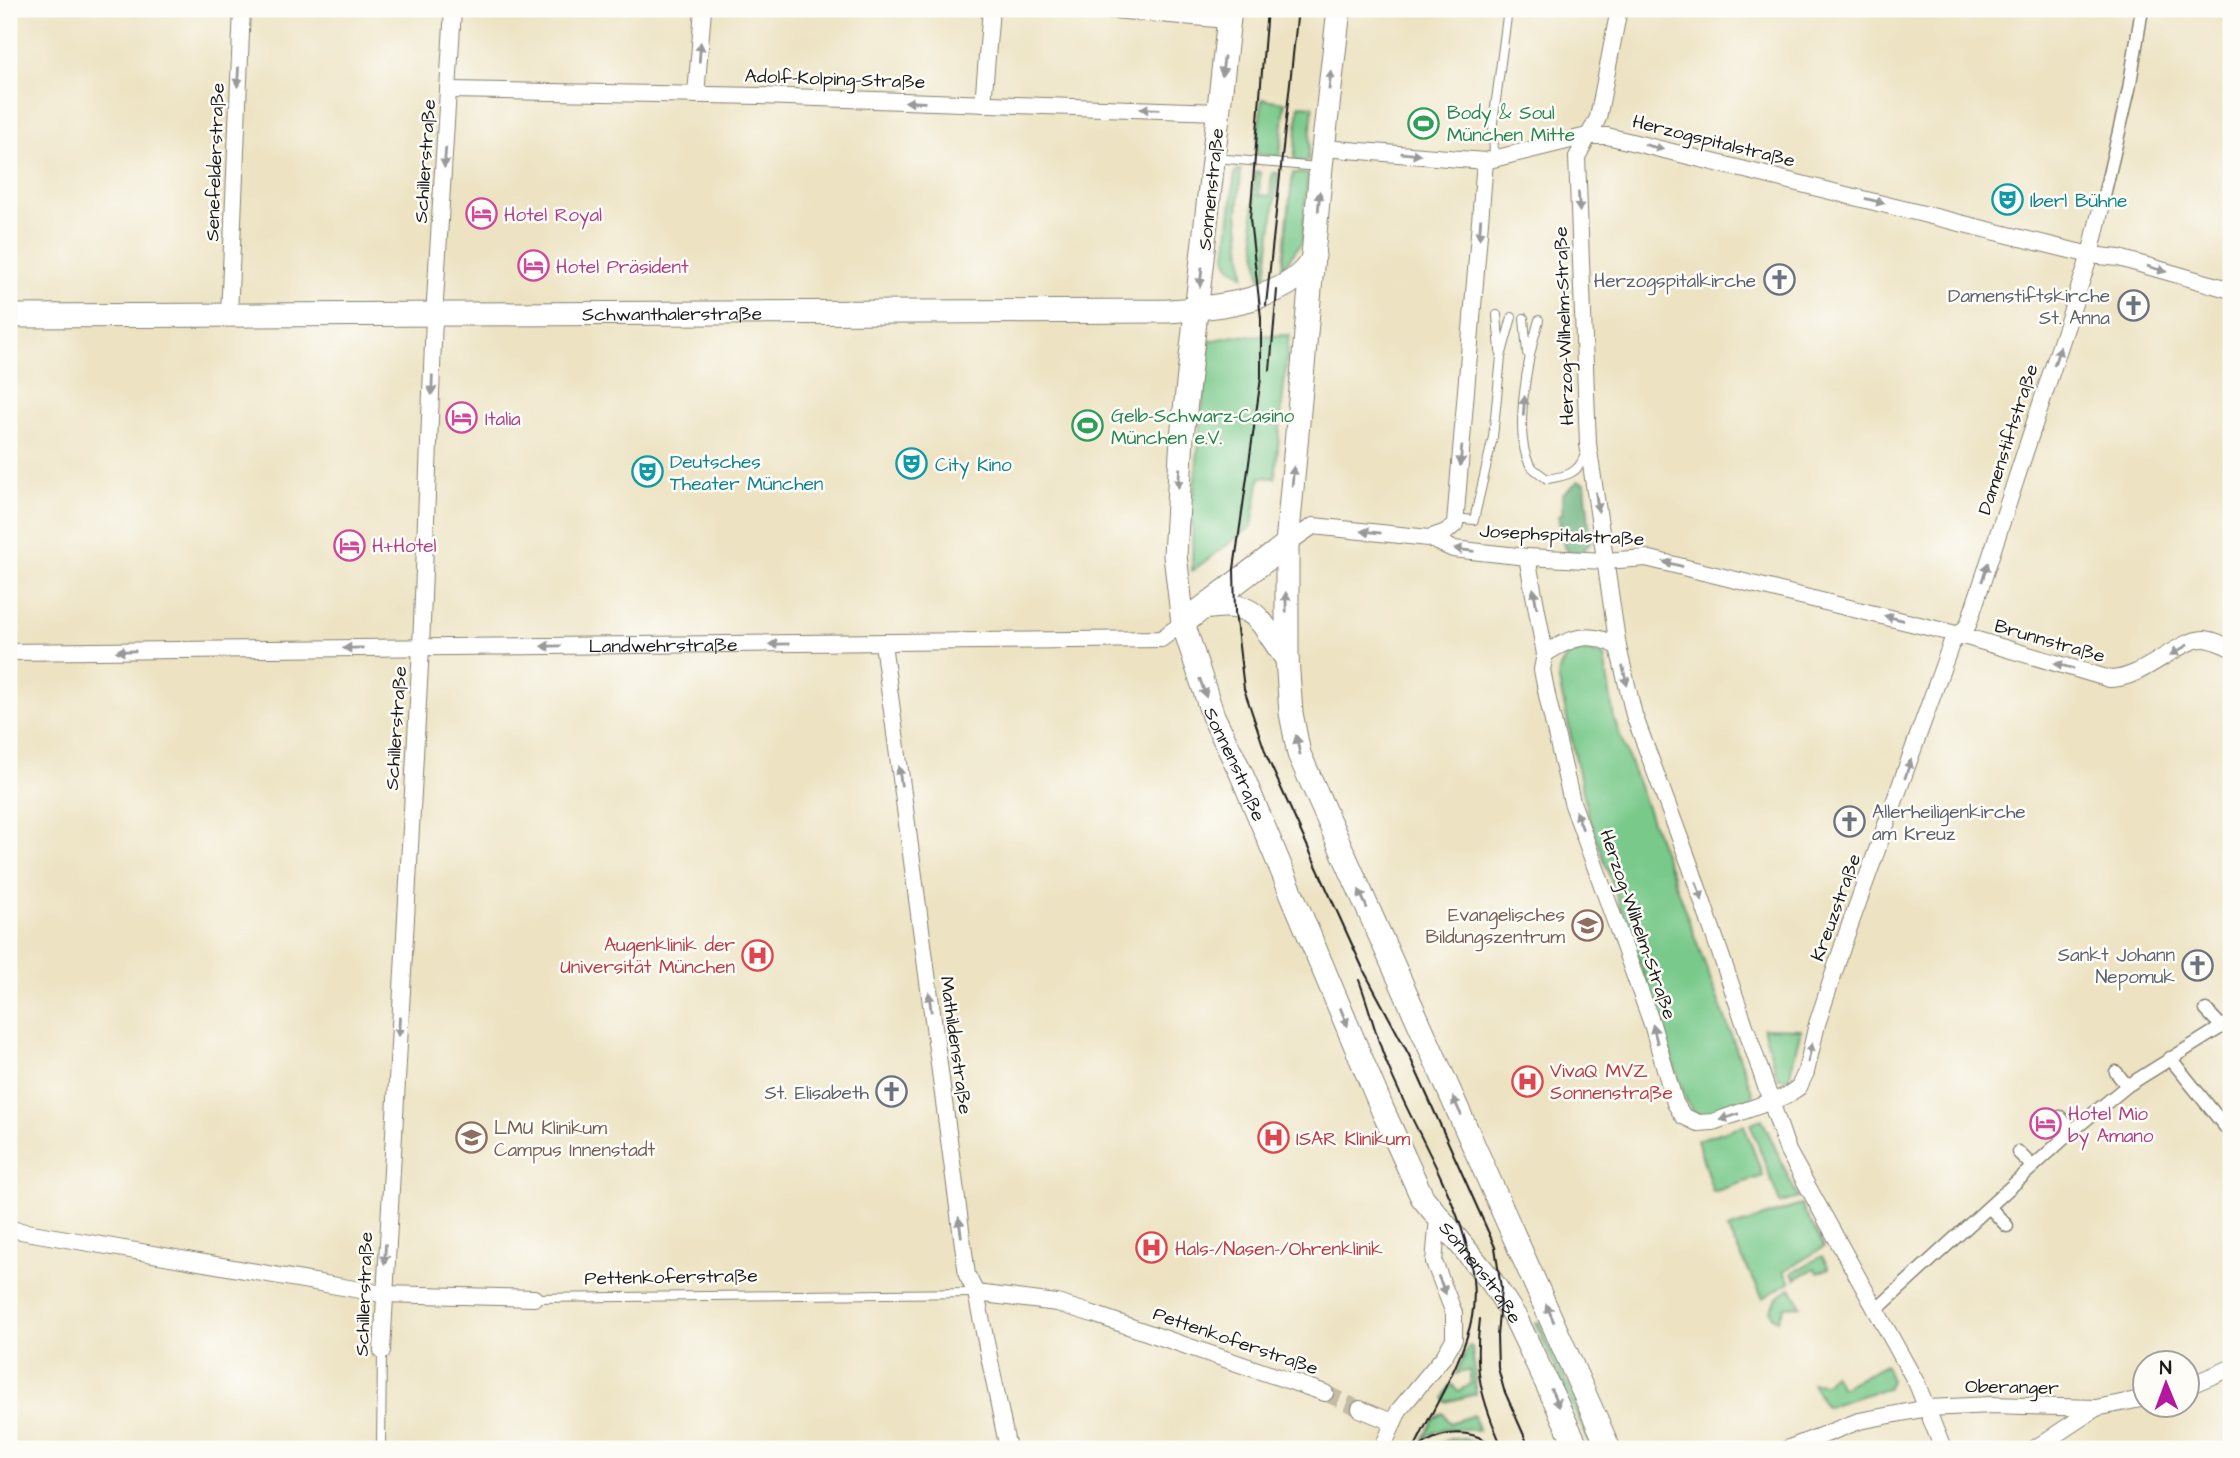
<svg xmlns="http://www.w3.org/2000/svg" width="2240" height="1458" font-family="'Architects Daughter',sans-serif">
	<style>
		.green { fill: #78c98a; stroke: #4a7253; stroke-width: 2 }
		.forest { fill: #62ad76; stroke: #3f6449; stroke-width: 2 }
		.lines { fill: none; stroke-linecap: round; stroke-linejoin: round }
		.minor-tunnel { stroke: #c3bba2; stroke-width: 16; stroke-dasharray: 16 8; stroke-linecap: butt }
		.service-casing { stroke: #848070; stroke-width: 10 }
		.pedestrian-casing { stroke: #848070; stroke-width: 15 }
		.minor-casing { stroke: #848070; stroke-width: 18 }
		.secondary-casing { stroke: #848070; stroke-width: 25 }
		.service { stroke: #fff; stroke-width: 8 }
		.pedestrian { stroke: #fff; stroke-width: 12 }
		.minor { stroke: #fff; stroke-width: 16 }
		.secondary { stroke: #fff; stroke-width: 23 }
		.tram { stroke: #1c1c1c; stroke-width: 2 }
		.oneway { fill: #999 }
		.labels { text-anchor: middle; stroke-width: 5; stroke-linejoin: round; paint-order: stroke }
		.street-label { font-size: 19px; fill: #1c1c1c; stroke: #fdfcf7 }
		.leisure-label { font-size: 19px; fill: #27864d; stroke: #fdfcf7; text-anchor: start }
		.culture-label { font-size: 19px; fill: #0d838f; stroke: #fdfcf7; text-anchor: start }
		.hotel-label { font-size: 19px; fill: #b23c85; stroke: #fdfcf7; text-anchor: start }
		.worship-label { font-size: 19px; fill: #5b616d; stroke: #fdfcf7; text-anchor: end }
		.education-label { font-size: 19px; fill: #785e54; stroke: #fdfcf7; text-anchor: end }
		.health-label { font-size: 19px; fill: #be3a42; stroke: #fdfcf7; text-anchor: start }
	</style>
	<rect width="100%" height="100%" fill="#fdfcf7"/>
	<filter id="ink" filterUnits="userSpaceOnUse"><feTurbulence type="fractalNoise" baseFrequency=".0143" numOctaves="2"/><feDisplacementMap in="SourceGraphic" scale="14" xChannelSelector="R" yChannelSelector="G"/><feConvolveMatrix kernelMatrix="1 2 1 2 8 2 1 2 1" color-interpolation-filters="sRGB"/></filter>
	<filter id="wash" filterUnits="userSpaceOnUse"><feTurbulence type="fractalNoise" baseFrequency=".00686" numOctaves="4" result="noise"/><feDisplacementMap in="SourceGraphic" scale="28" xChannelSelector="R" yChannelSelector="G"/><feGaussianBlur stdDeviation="1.57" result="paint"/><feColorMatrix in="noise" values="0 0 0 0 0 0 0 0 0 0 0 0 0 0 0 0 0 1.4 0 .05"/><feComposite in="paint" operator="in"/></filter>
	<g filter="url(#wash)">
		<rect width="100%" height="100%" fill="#ede3c3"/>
		<!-- green -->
		<path class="green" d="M1262,99L1285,102L1280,157L1256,154Z
			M1299,105L1313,106L1308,162L1294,161Z
			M1238,170H1241L1238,212L1244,276L1230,266L1226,256L1235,173Z
			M1255,171L1260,172L1259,195L1270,196L1272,173H1278L1266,276L1260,278L1253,219Z
			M1293,173L1308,174L1302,242L1282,269Z
			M1289,335L1275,478L1260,477L1252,526L1192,571L1193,501L1209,341L1234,336Z
			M1585,650L1604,656L1614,719L1753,1094C1745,1106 1717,1118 1702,1116C1693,1114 1690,1107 1686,1100L1587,810L1558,677C1560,660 1569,652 1585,650Z
			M1763,1028L1801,1029L1789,1078H1778Z
			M1762,1119L1798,1198L1780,1203L1750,1123Z
			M1744,1125L1763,1176L1713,1192L1697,1140Z
			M1801,1205L1824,1247L1784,1271L1790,1282L1763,1298L1727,1229Z
			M1822,1256L1829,1268L1818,1273L1815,1268L1795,1279L1792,1273Z
			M1791,1288L1801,1306L1785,1307L1778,1320L1773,1317L1770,1310L1777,1298Z
			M1539,1322L1599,1449H1592L1535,1323Z
			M1469,1346L1472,1347L1476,1394L1446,1402L1444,1398L1451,1384L1459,1391L1471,1384L1469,1370L1456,1374Z
			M1885,1365L1891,1381L1887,1388L1825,1407L1812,1383L1826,1384L1833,1374L1841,1388Z
			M1443,1413L1450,1423L1474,1415L1478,1430L1446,1428L1424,1437L1434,1419Z
			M1450,1439H1464L1484,1446L1482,1449H1468L1467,1446L1427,1449Z"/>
		<!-- forest -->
		<path class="forest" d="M1578,481L1585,483L1591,542L1581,553H1568L1564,547L1558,516L1562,515V495Z"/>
	</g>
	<g filter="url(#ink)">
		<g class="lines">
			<!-- minor-tunnel -->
			<path class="minor-tunnel" d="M1325,1393L1360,1409"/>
			<defs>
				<path id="service" d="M1216,158L1318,167
					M1494,159L1493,123L1508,9
					M1497,315L1500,351
					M1524,318L1527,353
					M1539,320C1529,353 1512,433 1530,465C1534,470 1542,475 1547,479C1566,476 1579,474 1585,454
					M2230,440H2231
					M1455,518L1474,520L1493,437L1501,357L1512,317
					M534,1298L975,1293
					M381,1449L382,1351"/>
				<path id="pedestrian" d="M2102,204L2129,89L2142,9
					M2206,1010L2222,1027
					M2170,1058L2231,1134
					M2116,1072L2127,1086
					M2060,1117L2072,1131
					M2018,1152L2033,1167
					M1990,1208L2007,1226
					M1875,1311L2072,1131L2127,1086L2231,1021"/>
				<g id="minor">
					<path d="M1102,9L1228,20"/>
					<path d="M1619,9L1598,118L1577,157L1588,444L1618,647L1634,715L1690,865L1788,1151L1917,1384L1943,1449"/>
					<path d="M450,90L760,96L1219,112"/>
					<path d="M696,95L703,9"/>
					<path d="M983,104L991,9"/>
					<path d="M1323,148L1485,161L1587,136H1607L2090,255L2119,258L2231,290"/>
					<path d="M229,316L242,9"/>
					<path d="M1429,538L1446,532L1455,524L1485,161"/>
					<path d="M1287,544L1313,526L1429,538L1453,549L1527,557L1605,561L1646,558L1960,635L2110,679C2144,679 2179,638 2205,639C2215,640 2223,645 2231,648"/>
					<path d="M1527,557L1545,654L1542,670L1548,700L1572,802L1652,1024L1675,1103L1683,1116L1698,1123L1713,1122L1786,1096L1799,1087L1806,1072L1817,1024L1846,936L1951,644L1968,625L2090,255L2102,204"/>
					<path d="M883,643L967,1275L976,1293L1008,1449"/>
					<path id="s1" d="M9,652L1161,639L1183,623"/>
					<path d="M1545,654C1571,637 1591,630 1618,647"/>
					<path d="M9,1229L383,1294L534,1298"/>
					<path d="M976,1293L1057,1303L1093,1314L1325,1393"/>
					<path d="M382,1351L421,647L434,317L453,9"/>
					<path d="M2188,1386L2231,1368"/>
					<path d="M1360,1409L1392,1422"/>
					<path d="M1382,1449L1399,1410L1444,1356L1454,1339V1313L1434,1262L1438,1218"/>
					<path d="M1787,1449L1859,1421L1928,1408L1992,1405L2096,1408L2146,1398"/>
					<path d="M2034,1449L2096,1408"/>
				</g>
				<g id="secondary">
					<path id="s2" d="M1230,9L1182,437L1175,555L1183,623L1213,716L1241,773L1383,1111L1422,1197L1492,1282L1515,1317L1578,1449"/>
					<path d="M1339,9L1321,167L1287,544V659L1291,713L1299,754L1609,1449"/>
					<path id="s3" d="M9,316L1168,311C1211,308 1294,301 1314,256"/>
					<path d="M1204,608C1258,599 1258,620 1287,659"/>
					<path d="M1183,623L1287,544"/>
				</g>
			</defs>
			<!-- service casing -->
			<use href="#service" class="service-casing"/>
			<!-- pedestrian casing -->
			<use href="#pedestrian" class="pedestrian-casing"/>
			<!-- minor casing -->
			<use href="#minor" class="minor-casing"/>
			<!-- secondary casing -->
			<use href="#secondary" class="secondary-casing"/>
			<!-- service -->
			<use href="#service" class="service"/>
			<!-- pedestrian -->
			<use href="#pedestrian" class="pedestrian"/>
			<!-- minor -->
			<use href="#minor" class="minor"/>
			<!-- secondary -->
			<use href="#secondary" class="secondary"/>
			<!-- tram -->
			<path class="tram" d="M1267,9L1250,219L1261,318V378L1234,569L1235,612L1244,689L1267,757L1364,971L1409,1055L1495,1247L1501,1288L1497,1336L1498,1368L1504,1390L1530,1449
				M1266,305L1298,9
				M1270,370L1277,290
				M1359,980C1370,1009 1376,1038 1388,1066C1417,1140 1486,1236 1472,1317C1464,1360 1433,1408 1414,1449
				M1480,1319C1473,1372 1482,1401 1503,1449
				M1417,1449C1442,1428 1474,1428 1498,1449"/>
		</g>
		<!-- one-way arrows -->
		<defs><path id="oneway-solid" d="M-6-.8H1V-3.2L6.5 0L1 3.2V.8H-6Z" transform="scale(1.75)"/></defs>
		<g class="oneway">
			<use href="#oneway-solid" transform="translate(700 52) rotate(-86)"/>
			<use href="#oneway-solid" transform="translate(1223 66) rotate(96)"/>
			<use href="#oneway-solid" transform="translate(238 77) rotate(93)"/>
			<use href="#oneway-solid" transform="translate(1330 80) rotate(-84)"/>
			<use href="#oneway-solid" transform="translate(915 102) rotate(-178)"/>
			<use href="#oneway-solid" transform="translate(1150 109) rotate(-178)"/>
			<use href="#oneway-solid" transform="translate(1654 147) rotate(14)"/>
			<use href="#oneway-solid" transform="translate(1411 154) rotate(5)"/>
			<use href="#oneway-solid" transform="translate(445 158) rotate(94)"/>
			<use href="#oneway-solid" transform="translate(1319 201) rotate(-86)"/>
			<use href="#oneway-solid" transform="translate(1875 201) rotate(14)"/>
			<use href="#oneway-solid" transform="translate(1579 202) rotate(87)"/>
			<use href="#oneway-solid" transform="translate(1480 229) rotate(94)"/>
			<use href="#oneway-solid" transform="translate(2157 269) rotate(16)"/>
			<use href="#oneway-solid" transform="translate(1201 277) rotate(96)"/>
			<use href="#oneway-solid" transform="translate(2057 356) rotate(-72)"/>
			<use href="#oneway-solid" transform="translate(432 385) rotate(92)"/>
			<use href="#oneway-solid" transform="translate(1524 406) rotate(-86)"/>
			<use href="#oneway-solid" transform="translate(1461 456) rotate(95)"/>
			<use href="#oneway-solid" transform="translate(1293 476) rotate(-85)"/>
			<use href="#oneway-solid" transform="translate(1179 478) rotate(94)"/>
			<use href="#oneway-solid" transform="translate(1597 502) rotate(82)"/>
			<use href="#oneway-solid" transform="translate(1371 532) rotate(-174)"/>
			<use href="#oneway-solid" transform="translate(1464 550) rotate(-173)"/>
			<use href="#oneway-solid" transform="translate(1673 564) rotate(-166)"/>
			<use href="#oneway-solid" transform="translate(1985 572) rotate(-72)"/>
			<use href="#oneway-solid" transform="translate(1535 598) rotate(-100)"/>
			<use href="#oneway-solid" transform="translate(1286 602) rotate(-91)"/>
			<use href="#oneway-solid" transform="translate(1894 618) rotate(-166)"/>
			<use href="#oneway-solid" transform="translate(779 644) rotate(179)"/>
			<use href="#oneway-solid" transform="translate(551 646) rotate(179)"/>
			<use href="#oneway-solid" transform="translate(353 648) rotate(179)"/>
			<use href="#oneway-solid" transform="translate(2179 650) rotate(150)"/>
			<use href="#oneway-solid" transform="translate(126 651) rotate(179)"/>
			<use href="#oneway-solid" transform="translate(2064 666) rotate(-164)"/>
			<use href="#oneway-solid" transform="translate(1625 676) rotate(77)"/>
			<use href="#oneway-solid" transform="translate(1203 688) rotate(71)"/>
			<use href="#oneway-solid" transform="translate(1298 745) rotate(-102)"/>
			<use href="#oneway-solid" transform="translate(1908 769) rotate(-71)"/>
			<use href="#oneway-solid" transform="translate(900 776) rotate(-98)"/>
			<use href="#oneway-solid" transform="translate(1579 820) rotate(-111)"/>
			<use href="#oneway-solid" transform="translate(1699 891) rotate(71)"/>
			<use href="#oneway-solid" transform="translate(1363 899) rotate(-114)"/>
			<use href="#oneway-solid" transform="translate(930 1002) rotate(-97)"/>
			<use href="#oneway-solid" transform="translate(1344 1017) rotate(68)"/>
			<use href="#oneway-solid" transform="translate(399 1027) rotate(93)"/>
			<use href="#oneway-solid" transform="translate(1655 1034) rotate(-104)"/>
			<use href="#oneway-solid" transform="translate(1810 1053) rotate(-78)"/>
			<use href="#oneway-solid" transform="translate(1457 1106) rotate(-115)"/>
			<use href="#oneway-solid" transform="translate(1729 1117) rotate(161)"/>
			<use href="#oneway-solid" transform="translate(960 1227) rotate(-98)"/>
			<use href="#oneway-solid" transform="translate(385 1254) rotate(93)"/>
			<use href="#oneway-solid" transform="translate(1442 1285) rotate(67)"/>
			<use href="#oneway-solid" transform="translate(1550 1313) rotate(-113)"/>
			<use href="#oneway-solid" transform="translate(1555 1398) rotate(65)"/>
		</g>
	</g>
	<!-- icons -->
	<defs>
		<symbol id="stadium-ring" viewBox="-11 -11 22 22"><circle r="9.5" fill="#fdfcf7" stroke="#2e9e5b" stroke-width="1.5"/><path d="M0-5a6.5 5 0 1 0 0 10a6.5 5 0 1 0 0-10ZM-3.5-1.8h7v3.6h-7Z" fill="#2e9e5b"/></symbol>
		<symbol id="theatre-ring" viewBox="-11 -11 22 22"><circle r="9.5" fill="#fdfcf7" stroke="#0f9aa8" stroke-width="1.5"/><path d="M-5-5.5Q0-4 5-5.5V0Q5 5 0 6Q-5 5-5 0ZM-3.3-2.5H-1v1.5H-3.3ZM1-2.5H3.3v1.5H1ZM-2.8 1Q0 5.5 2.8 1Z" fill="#0f9aa8"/></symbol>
		<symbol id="hotel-ring" viewBox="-11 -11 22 22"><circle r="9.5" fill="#fdfcf7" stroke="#d1479c" stroke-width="1.5"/><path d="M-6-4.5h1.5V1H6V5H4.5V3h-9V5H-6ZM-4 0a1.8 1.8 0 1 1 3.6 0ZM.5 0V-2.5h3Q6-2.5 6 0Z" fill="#d1479c"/></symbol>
		<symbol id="church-ring" viewBox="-11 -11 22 22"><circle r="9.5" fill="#fdfcf7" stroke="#6b7280" stroke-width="1.5"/><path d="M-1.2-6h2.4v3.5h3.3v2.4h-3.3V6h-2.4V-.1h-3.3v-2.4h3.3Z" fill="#6b7280"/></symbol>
		<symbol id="school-ring" viewBox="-11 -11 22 22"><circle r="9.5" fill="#fdfcf7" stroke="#8d6e63" stroke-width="1.5"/><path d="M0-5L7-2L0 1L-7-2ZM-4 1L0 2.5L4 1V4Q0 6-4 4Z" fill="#8d6e63"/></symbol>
		<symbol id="hospital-ring" viewBox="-11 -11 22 22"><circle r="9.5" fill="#fdfcf7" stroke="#e0444e" stroke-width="1.5"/><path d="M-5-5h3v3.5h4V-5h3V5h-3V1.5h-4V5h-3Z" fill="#e0444e"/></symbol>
		<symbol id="university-ring" viewBox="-11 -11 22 22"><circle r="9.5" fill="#fdfcf7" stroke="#8d6e63" stroke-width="1.5"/><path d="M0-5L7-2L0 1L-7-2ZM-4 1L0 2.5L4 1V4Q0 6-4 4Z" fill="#8d6e63"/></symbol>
	</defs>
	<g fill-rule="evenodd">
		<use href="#stadium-ring" x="1406" y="106" width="35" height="35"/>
		<use href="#theatre-ring" x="1990" y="182" width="35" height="35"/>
		<use href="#hotel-ring" x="464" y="196" width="35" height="35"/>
		<use href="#hotel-ring" x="516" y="248" width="35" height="35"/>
		<use href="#church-ring" x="1762" y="262" width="35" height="35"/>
		<use href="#church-ring" x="2116" y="288" width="35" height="35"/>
		<use href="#hotel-ring" x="444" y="400" width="35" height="35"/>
		<use href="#stadium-ring" x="1070" y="408" width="35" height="35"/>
		<use href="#theatre-ring" x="894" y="446" width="35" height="35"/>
		<use href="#theatre-ring" x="630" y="454" width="35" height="35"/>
		<use href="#hotel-ring" x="332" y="528" width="35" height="35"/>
		<use href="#church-ring" x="1832" y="804" width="35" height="35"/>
		<use href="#school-ring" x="1570" y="908" width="35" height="35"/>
		<use href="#hospital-ring" x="740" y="938" width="35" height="35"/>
		<use href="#church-ring" x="2180" y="948" width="35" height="35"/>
		<use href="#hospital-ring" x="1510" y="1064" width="35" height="35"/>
		<use href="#church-ring" x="874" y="1074" width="35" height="35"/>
		<use href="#hotel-ring" x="2028" y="1106" width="35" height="35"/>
		<use href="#university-ring" x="454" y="1120" width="35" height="35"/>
		<use href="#hospital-ring" x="1256" y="1120" width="35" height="35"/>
		<use href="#hospital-ring" x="1134" y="1230" width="35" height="35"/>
	</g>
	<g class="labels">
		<!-- street labels -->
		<g class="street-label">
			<text transform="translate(835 78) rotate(2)" y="7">Adolf-Kolping-Straße</text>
			<text transform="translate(1714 140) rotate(14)" y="7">Herzogspitalstraße</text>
			<text transform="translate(424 161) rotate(-86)" y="7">Schillerstraße</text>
			<text transform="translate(214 162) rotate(-88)" y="7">Senefelderstraße</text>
			<text transform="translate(1210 189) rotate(-84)" y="7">Sonnenstraße</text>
			<text dy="7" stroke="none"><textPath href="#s3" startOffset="663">Schwanthalerstraße</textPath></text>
			<text transform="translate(1563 326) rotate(-92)" y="7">Herzog-Wilhelm-Straße</text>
			<text transform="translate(2007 439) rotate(-72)" y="7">Damenstiftstraße</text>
			<text transform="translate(1562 534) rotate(3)" y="7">Josephspitalstraße</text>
			<text transform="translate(2050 640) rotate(16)" y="7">Brunnstraße</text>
			<text dy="7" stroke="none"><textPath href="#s1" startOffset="654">Landwehrstraße</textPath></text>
			<text transform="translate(395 728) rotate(-86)" y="7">Schillerstraße</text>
			<text dy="7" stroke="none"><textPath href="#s2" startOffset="768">Sonnenstraße</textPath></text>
			<text transform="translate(1835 907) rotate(-70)" y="7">Kreuzstraße</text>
			<text transform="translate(1639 924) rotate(71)" y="7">Herzog-Wilhelm-Straße</text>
			<text transform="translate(957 1045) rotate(82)" y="7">Mathildenstraße</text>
			<text dy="7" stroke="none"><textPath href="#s2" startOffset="1335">Sonnenstraße</textPath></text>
			<text transform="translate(671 1276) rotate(-1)" y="7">Pettenkoferstraße</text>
			<text transform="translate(363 1294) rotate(-88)" y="7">Schillerstraße</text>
			<text transform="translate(1236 1340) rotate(19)" y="7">Pettenkoferstraße</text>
			<text transform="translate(2012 1386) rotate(1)" y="7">Oberanger</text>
		</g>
		<!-- leisure labels -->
		<g class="leisure-label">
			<text x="1447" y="119">Body &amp; Soul<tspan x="1447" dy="22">München Mitte</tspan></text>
			<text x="1111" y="422">Gelb-Schwarz-Casino<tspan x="1111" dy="22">München e.V.</tspan></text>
		</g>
		<!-- culture labels -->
		<g class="culture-label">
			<text x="2030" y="207">Iberl Bühne</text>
			<text x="670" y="468">Deutsches<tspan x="670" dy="22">Theater München</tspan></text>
			<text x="935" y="471">City Kino</text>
		</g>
		<!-- hotel labels -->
		<g class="hotel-label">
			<text x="504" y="221">Hotel Royal</text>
			<text x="556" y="273">Hotel Präsident</text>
			<text x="485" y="425">Italia</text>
			<text x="372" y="552">H+Hotel</text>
			<text x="2068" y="1120">Hotel Mio<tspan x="2068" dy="22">by Amano</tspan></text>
		</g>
		<!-- worship labels -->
		<g class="worship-label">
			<text x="1756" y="287">Herzogspitalkirche</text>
			<text x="2110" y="302">Damenstiftskirche<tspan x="2110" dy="22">St. Anna</tspan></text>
			<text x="1872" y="818" text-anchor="start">Allerheiligenkirche<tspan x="1872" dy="22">am Kreuz</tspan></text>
			<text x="2175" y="961">Sankt Johann<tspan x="2175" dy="22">Nepomuk</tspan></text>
			<text x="869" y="1099">St. Elisabeth</text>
		</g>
		<!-- education labels -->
		<g class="education-label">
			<text x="1565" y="921">Evangelisches<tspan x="1565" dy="22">Bildungszentrum</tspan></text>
			<text x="494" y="1134" text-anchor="start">LMU Klinikum<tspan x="494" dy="22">Campus Innenstadt</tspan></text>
		</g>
		<!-- health labels -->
		<g class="health-label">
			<text x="735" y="951" text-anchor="end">Augenklinik der<tspan x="735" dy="22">Universität München</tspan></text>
			<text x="1550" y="1077">VivaQ MVZ<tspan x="1550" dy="22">Sonnenstraße</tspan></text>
			<text x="1296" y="1145">ISAR Klinikum</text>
			<text x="1175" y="1255">Hals-/Nasen-/Ohrenklinik</text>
		</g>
	</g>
	<!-- margin -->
	<rect width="2240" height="1458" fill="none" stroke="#fdfcf7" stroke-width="35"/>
	<!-- north arrow -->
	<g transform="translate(2166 1384) rotate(359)"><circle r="33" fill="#fdfcf7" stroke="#a3a29f" stroke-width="2"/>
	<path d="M0-5L12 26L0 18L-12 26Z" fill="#b5179e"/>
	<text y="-10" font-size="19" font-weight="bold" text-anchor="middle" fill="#1c1c1c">N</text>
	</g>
</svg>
